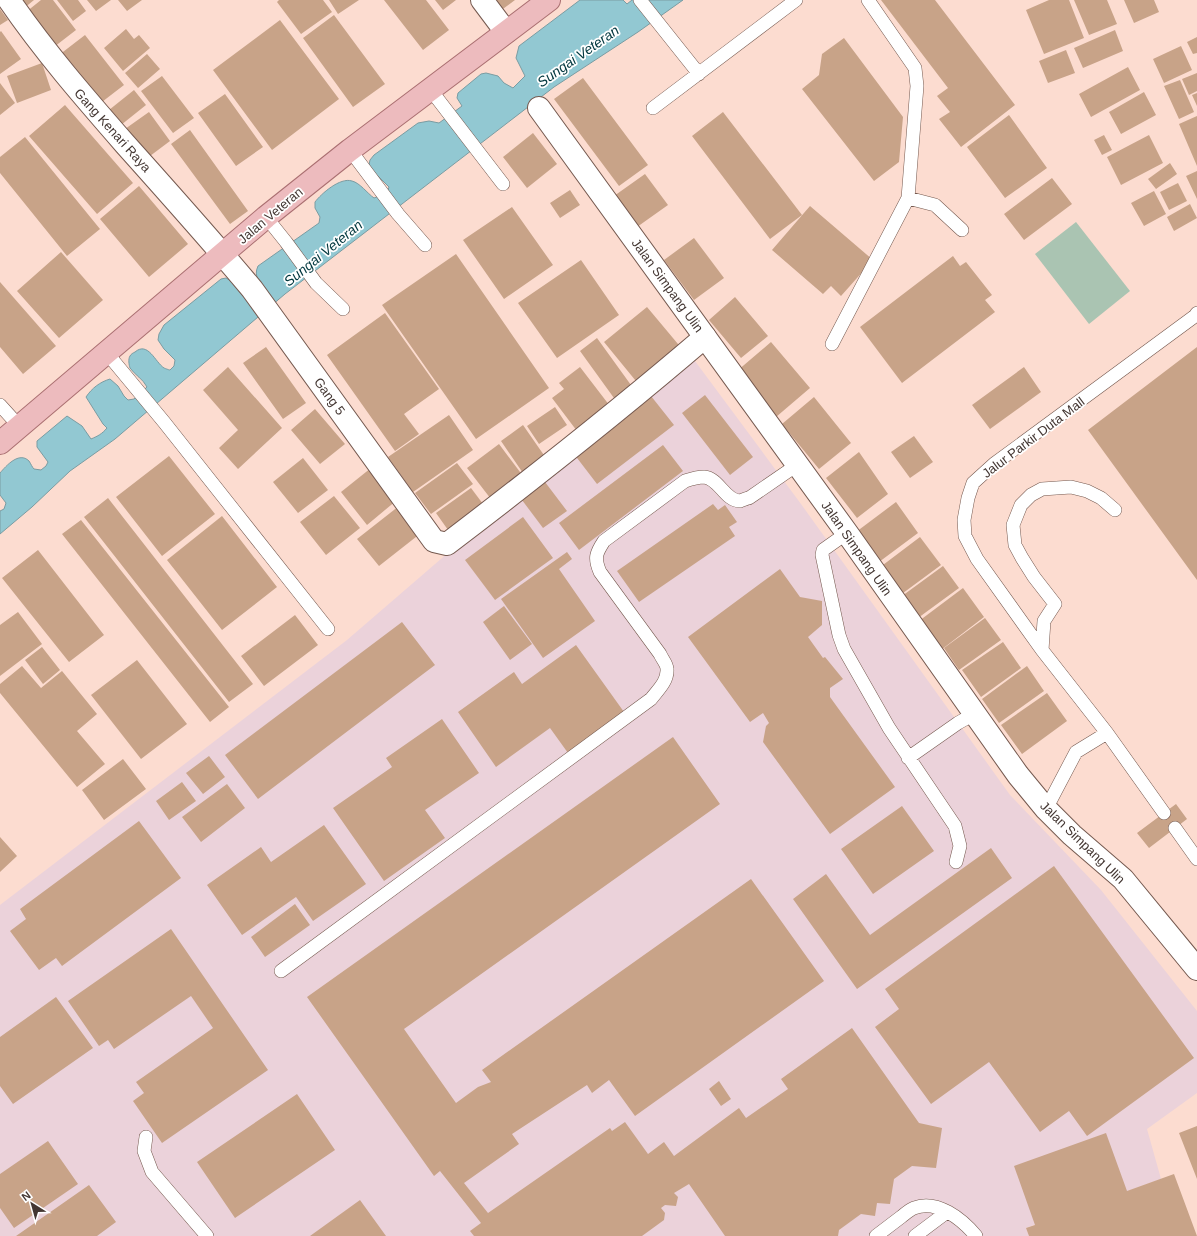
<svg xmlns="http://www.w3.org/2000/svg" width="1197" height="1236" font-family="Helvetica,sans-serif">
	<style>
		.medical { fill: #ebd2da }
		.green { fill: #aac4b2 }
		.water { fill: #92c8d2; stroke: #7a9ca2 }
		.building { fill: #c8a388 }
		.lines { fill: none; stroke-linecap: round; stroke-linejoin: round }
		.service-casing { stroke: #75594f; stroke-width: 14 }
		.minor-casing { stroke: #75594f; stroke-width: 24 }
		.secondary-casing { stroke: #75594f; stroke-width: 24 }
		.primary-casing { stroke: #aa6f71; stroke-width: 24 }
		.service { stroke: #fff; stroke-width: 13 }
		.minor { stroke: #fff; stroke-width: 22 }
		.secondary { stroke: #fff; stroke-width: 22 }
		.primary { stroke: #edbbbe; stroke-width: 22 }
		.labels { text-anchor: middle; stroke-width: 3.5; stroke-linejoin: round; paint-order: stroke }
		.street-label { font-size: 13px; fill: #433632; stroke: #fff }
		.water-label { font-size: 14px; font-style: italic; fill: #01373e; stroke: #fff }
	</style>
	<rect width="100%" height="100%" fill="#fcdcd0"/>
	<!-- medical -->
	<path class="medical" d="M692,357L801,504L1010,795L1101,890L1197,1011V1093L1147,1129L1161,1179L1026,1228L1029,1236H0V905L347,640L478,527Z"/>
	<!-- green -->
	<path class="green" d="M1076,222L1130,291L1089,324L1035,254Z"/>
	<!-- water -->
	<path class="water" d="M580,0H623L627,4L632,0H683L638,32L554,87L285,294L115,439L70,471L32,507L0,534V511L4,509L6,503L0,495V473C6,466 19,451 29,461C31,464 32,467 34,469L41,470L46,466L48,462L37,447V441L67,416L82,426L91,439C98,436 102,434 107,428L103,424L86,397C92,388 100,382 110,379L118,386L124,396L128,400L134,399L147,387C143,379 135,375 130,368C129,365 128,359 130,356C131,354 133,353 135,352C148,341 155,362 164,368C164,368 169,370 170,370L174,366L175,360L164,349L158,340L159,334L164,325L221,279L226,278L231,281L264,294L266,289C260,281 253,277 258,266L319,223L320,217L315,208V202C321,194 340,177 352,181C360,183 367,193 374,198L387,193L389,187L372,170L369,165L370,160L374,155L418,123L429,121L439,123L462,106L457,98L458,93L481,74L486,73L498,76L504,83L513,88L525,76L516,58L519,46Z"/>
	<!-- building -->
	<path class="building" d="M16,0H34L23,9Z
		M41,0H53L76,30L54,47L26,12Z
		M57,0H78L86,11L73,21Z
		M87,0H111L96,11Z
		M118,0H142L127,11Z
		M279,0H323L332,12L301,34L277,2Z
		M329,0H359L338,14Z
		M384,0H426L449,30L423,50Z
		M435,0H456L443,10Z
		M486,0H515L496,14Z
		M881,0H935L1015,105L961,147L939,119L950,112L937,96L948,88Z
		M1049,0H1069L1084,38L1044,54L1026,10Z
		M1074,0H1107L1117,24L1089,35Z
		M1124,0H1154L1159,12L1134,23Z
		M0,9L8,20L0,25Z
		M334,15L385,84L353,107L303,38Z
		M280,20L339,99L272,150L213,70Z
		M126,29L134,39L139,35L150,48L123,71L104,48Z
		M1115,30L1123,51L1083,68L1074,48Z
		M1,31L21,59L0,74V32Z
		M85,35L124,85L98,105L59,55Z
		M1197,37V53L1193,54L1187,42Z
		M844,38L903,117L899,162L874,181L802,89L819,75L822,54Z
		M1181,46L1192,70L1164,83L1153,59Z
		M1066,50L1075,73L1048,83L1039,61Z
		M147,54L160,69L138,88L125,73Z
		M42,63L51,90L17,103L7,76Z
		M1128,67L1140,90L1091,117L1079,94Z
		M1197,73V91L1189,95L1182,79Z
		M162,76L194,118L173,133L141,91Z
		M583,78L648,165L619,186L554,99Z
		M1180,80L1194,112L1179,119L1164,86Z
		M0,83L15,103L0,115Z
		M134,90L146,105L121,125L109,110Z
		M1144,92L1156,115L1121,134L1109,112Z
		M1197,93V106L1192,95Z
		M225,94L263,147L236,166L198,113Z
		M65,105L133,183L97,214L29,136Z
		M149,112L170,141L146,159L125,129Z
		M723,112L802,215L770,239L692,136Z
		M1009,115L1047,168L1005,198L967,147Z
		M1197,116V166L1179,124Z
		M190,130L248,211L230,224L171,144Z
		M533,133L557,164L527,188L503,157Z
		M1104,135L1112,150L1102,155L1094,140Z
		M1149,135L1163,163L1121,185L1107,157Z
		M25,137L100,229L67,256L0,173V157Z
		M1170,163L1177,174L1156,189L1148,179Z
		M1197,171V199L1186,176Z
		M645,174L668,205L637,227L614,196Z
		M1052,178L1072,204L1024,240L1004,214Z
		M1178,183L1187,201L1169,210L1160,192Z
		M139,186L188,244L149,277L100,219Z
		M570,190L580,205L560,218L550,203Z
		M1154,191L1166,214L1144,226L1131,203Z
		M1190,204L1197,218L1174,231L1167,217Z
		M810,206L873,260L841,296L831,286L823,294L772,250Z
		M512,207L553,265L504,299L463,240Z
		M694,238L724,278L694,300L664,260Z
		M61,252L103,300L59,338L17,291Z
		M456,254L549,388L476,439L382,305Z
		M953,256L960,266L966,262L992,295L985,300L995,312L902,383L860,327Z
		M581,260L619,315L557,358L518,303Z
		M0,282L56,346L23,374L0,347Z
		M735,297L768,336L741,358L709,320Z
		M647,307L683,350L640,386L604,342Z
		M385,313L439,389L404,414L419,434L395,451L327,355Z
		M597,338L636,392L619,405L580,351Z
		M771,342L810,388L776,417L737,371Z
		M266,347L306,403L283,419L243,363Z
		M1197,347V580L1088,430Z
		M228,367L282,428L238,469L219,448L238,430L203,390Z
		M580,367L613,410L580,435L552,398L564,389L559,383Z
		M1024,367L1041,392L990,429L972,405Z
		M705,395L753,457L730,475L682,413Z
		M651,396L674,425L597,484L574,454Z
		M814,397L851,443L819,469L782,424Z
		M555,407L567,425L539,444L527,426Z
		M315,409L345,444L320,464L291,430Z
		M449,415L473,450L413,492L388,457Z
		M523,425L548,461L525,476L501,441Z
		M914,436L933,462L910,478L891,452Z
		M499,444L526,480L494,503L467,468Z
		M663,445L683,471L579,550L559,523Z
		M859,452L888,494L857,518L826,478Z
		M169,456L215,514L162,556L116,497Z
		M303,458L328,490L298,513L273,482Z
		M457,463L473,484L431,514L415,493Z
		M371,468L397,500L367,525L341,492Z
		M545,482L567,511L543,528L522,500Z
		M471,488L489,512L453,537L436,513Z
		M334,496L360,528L326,555L300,522Z
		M108,498L253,684L229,702L84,517Z
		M896,502L918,533L879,562L856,532Z
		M713,504L718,510L725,505L737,522L729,527L735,536L639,602L617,571Z
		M399,506L421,533L379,566L357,539Z
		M222,516L277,587L222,630L167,560Z
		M523,517L553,558L495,600L465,560Z
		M81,520L229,707L210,722L62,534Z
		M920,537L941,565L899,596L879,568Z
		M38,550L104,635L69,662L2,578Z
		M567,552L572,559L559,569L595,621L543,658L501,599Z
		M943,566L959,588L918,618L902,596Z
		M780,569L800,597L822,601V625L808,637L823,658L825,657L843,679L830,688V697L895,787L830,834L763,742L766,726L769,723L763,713L750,722L688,637Z
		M963,588L984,617L937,653L915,624Z
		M504,606L532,644L510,660L483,622Z
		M18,612L42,644L0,676V625Z
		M295,615L318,645L264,686L241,656Z
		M985,618L1001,640L959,670L944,648Z
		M402,622L435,665L258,799L225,755Z
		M1003,642L1021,668L981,697L962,670Z
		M576,645L624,712L568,753L550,728L496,767L458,712L514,672L522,684Z
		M42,647L60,670L43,684L25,660Z
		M137,660L187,724L141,759L91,695Z
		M22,666L41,688L62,671L97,714L77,731L105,764L77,787L0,693V684Z
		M1027,666L1044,691L999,723L982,699Z
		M1047,693L1067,721L1022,754L1001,725Z
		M442,719L479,773L425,810L445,838L384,881L333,808L392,767L386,758Z
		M673,737L720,804L404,1029L456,1103L478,1087L491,1082L482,1070L751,879L824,981L635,1116L609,1080L592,1093L587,1085L512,1134L519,1144L464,1183L488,1213L610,1128L612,1131L625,1122L648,1154L664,1142L674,1156L739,1108L746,1118L788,1089L781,1079L852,1028L919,1123L942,1128L936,1168L912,1166L894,1179L890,1204L877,1203L875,1216L861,1214L839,1230L838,1236H725L689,1184L674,1193L678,1197L676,1206L665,1205L661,1208L665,1213L664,1220L642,1236H474L470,1231L481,1223L440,1171L434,1176L307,997Z
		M209,756L225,777L203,794L186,773Z
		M123,759L146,789L104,820L82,790Z
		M182,782L196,801L169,820L156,801Z
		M227,784L245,808L201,842L182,817Z
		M1176,804L1187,819L1149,848L1137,833Z
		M902,806L934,851L873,894L841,849Z
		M139,821L181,878L62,966L56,958L39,970L10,931L26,919L20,909Z
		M324,825L366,884L313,921L296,897L242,935L207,885L261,847L271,862Z
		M0,837L17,856L0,872Z
		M991,848L1012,878L857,989L793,899L826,874L870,935Z
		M1054,866L1194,1058L1087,1136L1069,1111L1040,1132L989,1062L931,1104L875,1027L899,1009L885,989Z
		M295,904L310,925L265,957L251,937Z
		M171,929L268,1070L162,1143L133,1101L144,1093L136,1082L213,1028L191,996L114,1049L108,1040L99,1046L68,1001Z
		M56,997L93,1048L13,1104L0,1086V1037Z
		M719,1081L731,1099L721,1106L709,1089Z
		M297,1094L335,1150L235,1218L197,1162Z
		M1197,1126V1179L1179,1133Z
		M1106,1133L1127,1191L1174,1174L1197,1236H1029L1026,1228L1035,1225L1014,1166Z
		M48,1141L78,1184L14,1228L0,1208V1174Z
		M89,1185L116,1222L97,1236H16Z
		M360,1200L386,1236H310Z"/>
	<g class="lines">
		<defs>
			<path id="service" d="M640,0L699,74
				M430,89L503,184
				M653,108L796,0
				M350,150L398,214L425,245
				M908,198L935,205L962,230
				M266,217L286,242L316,283L343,309
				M832,344L908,198L917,86L915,68L868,0
				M106,352L164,422L328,629
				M0,405L19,426
				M847,533L823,550L822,555L839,635L844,649L889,728L955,826L960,846L956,862
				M1042,650L1044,621L1055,604L1034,577L1022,558L1015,545L1013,525L1021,505L1031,495L1042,489L1071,487L1087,491L1101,498L1115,510
				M908,758L958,723L974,714
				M1046,809L1076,752L1107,733
				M1164,813L1107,733L1042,650L977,559L965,536L964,520L968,498L973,483L994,464L1195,316L1197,313
				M1175,828L1197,859
				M281,971L651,699C658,690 668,681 667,669C667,664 662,659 660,654L600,572C594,558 596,553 604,541L685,481C691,479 698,477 704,477C719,478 725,501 740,501C743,500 747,498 749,498L797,465
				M146,1137L144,1151L152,1172L207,1236
				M876,1236C884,1230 893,1223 901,1217C905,1214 909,1210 914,1208C937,1199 962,1219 976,1236
				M915,1236L947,1212"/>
			<path id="minor" d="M9,0C44,51 84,97 125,144C168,192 211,240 252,289L434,541L447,544C535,477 621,409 705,337
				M482,0L506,32"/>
			<path id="secondary" d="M539,108L847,533L1018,775L1046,809L1072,835L1123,879L1197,969"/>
			<path id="primary" d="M0,443L266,217L350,150L549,0"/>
		</defs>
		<!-- service casing -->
		<use href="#service" class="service-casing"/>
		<!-- minor casing -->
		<use href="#minor" class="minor-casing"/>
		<!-- secondary casing -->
		<use href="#secondary" class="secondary-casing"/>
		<!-- primary casing -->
		<use href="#primary" class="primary-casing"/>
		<!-- service -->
		<use href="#service" class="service"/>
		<!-- minor -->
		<use href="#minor" class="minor"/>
		<!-- secondary -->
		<use href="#secondary" class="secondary"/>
		<!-- primary -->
		<use href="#primary" class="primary"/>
	</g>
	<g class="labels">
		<!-- street labels -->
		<g class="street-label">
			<text transform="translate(113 130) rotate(48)" y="5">Gang Kenari Raya</text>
			<text transform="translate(270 215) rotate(-40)" y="5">Jalan Veteran</text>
			<text transform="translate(668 285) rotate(54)" y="5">Jalan Simpang Ulin</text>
			<text transform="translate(330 396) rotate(54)" y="5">Gang 5</text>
			<text transform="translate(1033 437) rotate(-37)" y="5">Jalur Parkir Duta Mall</text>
			<text transform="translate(857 548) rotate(55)" y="5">Jalan Simpang Ulin</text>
			<text transform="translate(1083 842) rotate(44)" y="5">Jalan Simpang Ulin</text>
		</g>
		<!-- water labels -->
		<g class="water-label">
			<text transform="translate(578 56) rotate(-35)" y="5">Sungai Veteran</text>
			<text transform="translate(323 253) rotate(-39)" y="5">Sungai Veteran</text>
		</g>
	</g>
	<!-- north arrow -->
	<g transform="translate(32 1204) rotate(323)" stroke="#ffffff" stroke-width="3" paint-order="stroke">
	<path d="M0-3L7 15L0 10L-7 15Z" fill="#433632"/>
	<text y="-6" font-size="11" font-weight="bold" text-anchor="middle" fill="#433632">N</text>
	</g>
</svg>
